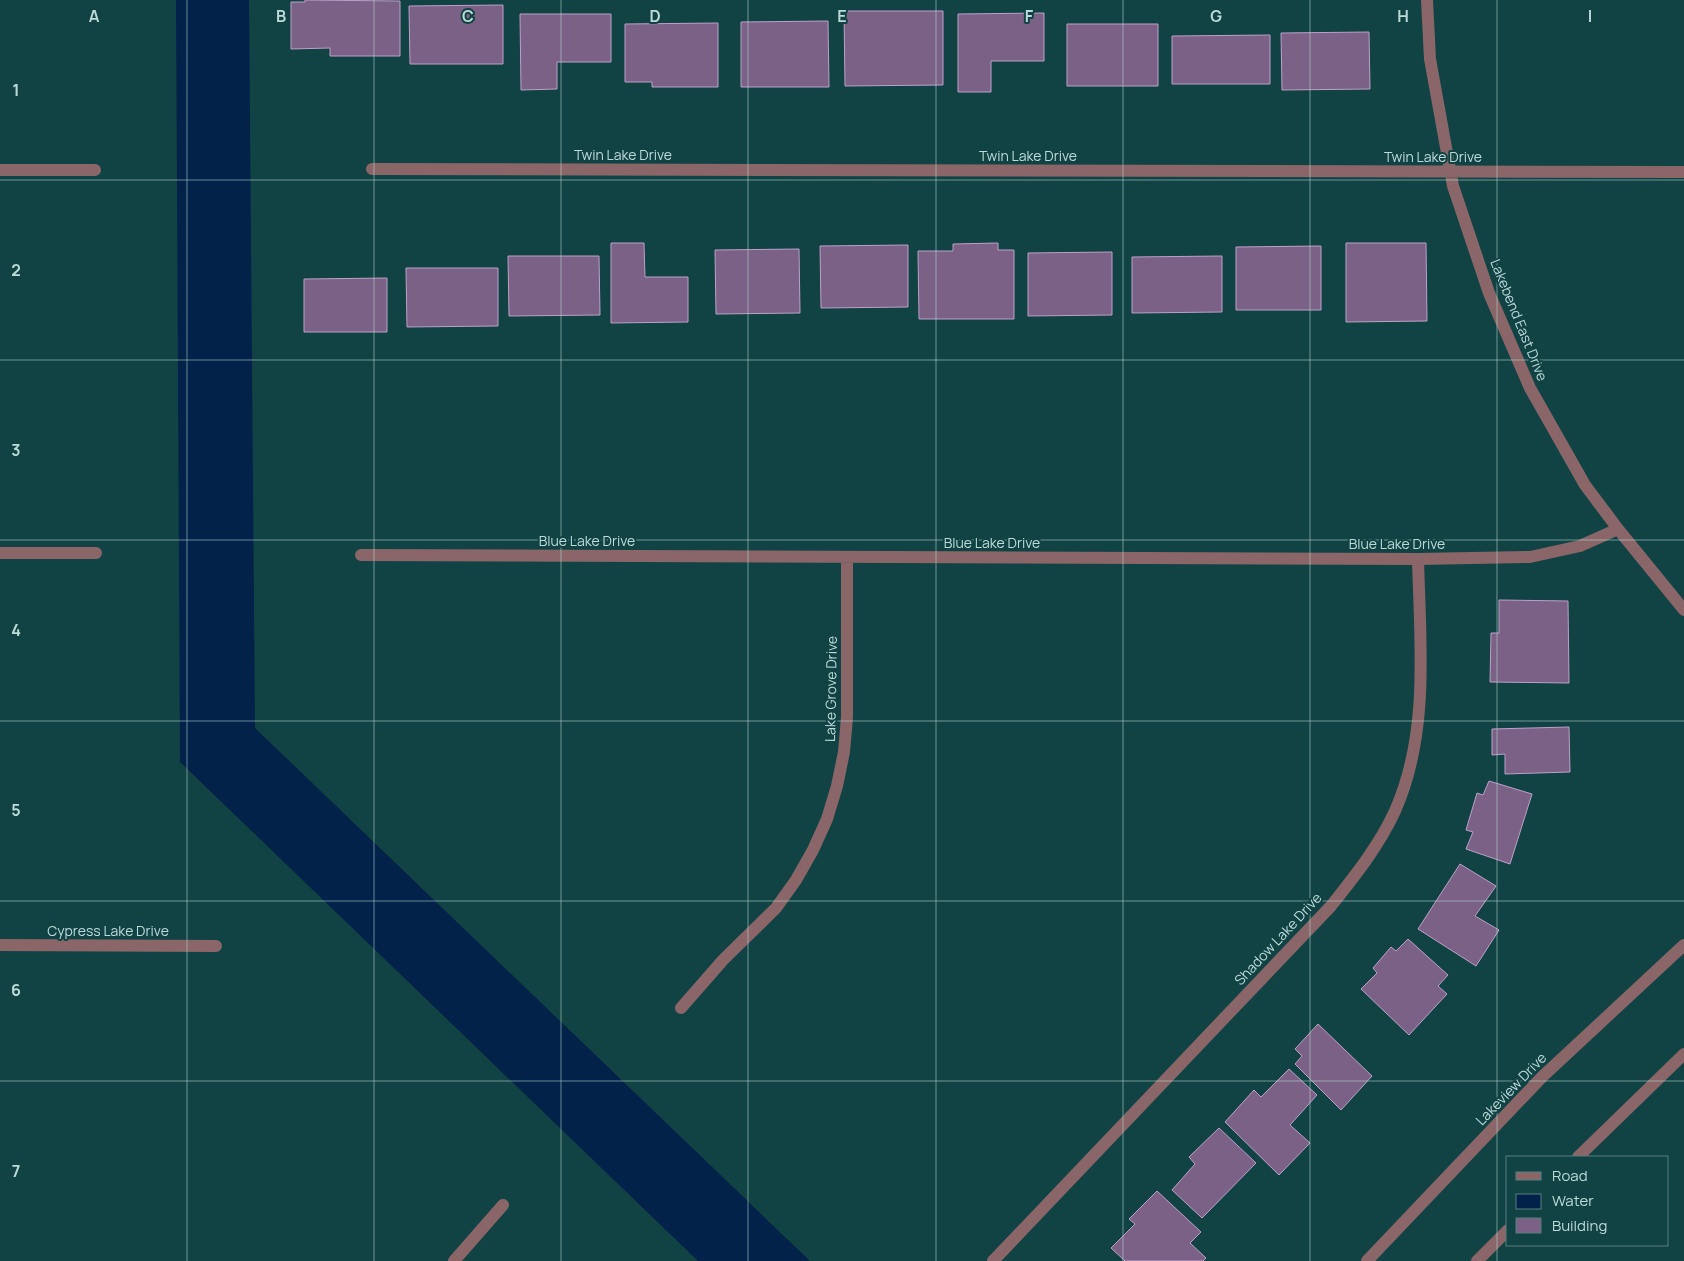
<svg xmlns="http://www.w3.org/2000/svg" width="1684" height="1261" font-family="Manrope,sans-serif">
	<style>
		.water { fill: #02224a }
		.building { fill: #7b6185; stroke: #bda1c9 }
		.lines { fill: none; stroke-linecap: round; stroke-linejoin: round }
		.minor { stroke: #8a6668; stroke-width: 12 }
		.grid { fill: none; stroke: #bbdad9; stroke-width: 1; stroke-opacity: 0.55 }
		.labels { text-anchor: middle; stroke-width: 4; stroke-linejoin: round; paint-order: stroke }
		.street-label { font-size: 14px; fill: #bbdad9; stroke: #124344 }
		.grid-label { font-size: 16px; text-anchor: middle; font-weight: bold; fill: #bbdad9; stroke: #124344; stroke-width: 4; stroke-linejoin: round; paint-order: stroke }
	</style>
	<rect width="100%" height="100%" fill="#124344"/>
	<!-- water -->
	<path class="water" d="M176,0H249L255,728L810,1261H698L180,762Z"/>
	<!-- building -->
	<path class="building" d="M305,0L400,1V56H330V48L291,49V2H305Z
		M503,5V64H410L409,6Z
		M844,11H943V85L845,86Z
		M1044,13V61H991V92H958V14Z
		M520,14H611V62H557V89L521,90Z
		M828,21L829,87H741V22Z
		M718,23V87H652V82H625V24Z
		M1067,24H1158V86H1067Z
		M1369,32L1370,89L1282,90L1281,33Z
		M1270,35V84H1172V36Z
		M611,243H644L645,277H688V322L611,323Z
		M998,243V250H1014V319H919L918,251H953V244Z
		M1346,243H1426L1427,321L1346,322Z
		M908,245V307L821,308L820,246Z
		M1321,246V310H1236V247Z
		M799,249L800,313L716,314L715,250Z
		M1112,252V315L1028,316V253Z
		M508,256H599L600,315L509,316Z
		M1222,256V312L1132,313V257Z
		M406,268H498V326L407,327Z
		M387,278V332H304V279Z
		M1499,600L1568,601L1569,683L1490,682L1491,633H1499Z
		M1569,727L1570,772L1505,774V754L1492,755V729Z
		M1489,781L1532,794L1510,864L1466,849L1473,832L1466,830L1477,793L1483,795Z
		M1460,864L1496,886L1475,916L1499,930L1476,966L1418,929Z
		M1408,939L1448,975L1438,986L1447,994L1409,1035L1361,989L1377,973L1373,968L1391,947L1396,951Z
		M1318,1024L1372,1076L1341,1110L1295,1064L1302,1056L1295,1049Z
		M1289,1069L1317,1095L1290,1125L1310,1143L1279,1175L1225,1122L1254,1090L1261,1097Z
		M1219,1128L1256,1163L1202,1218L1172,1190L1195,1164L1189,1157Z
		M1157,1191L1201,1232L1190,1243L1206,1258L1203,1261H1125L1111,1248L1135,1224L1129,1219Z"/>
	<g class="lines">
		<!-- minor -->
		<path class="minor" d="M1427,0L1430,59L1453,186L1489,293L1530,388L1585,485L1618,529L1684,610
			M372,169L1684,172
			M0,170H95
			M0,553H96
			M361,555L1418,559L1530,557L1580,546L1618,529
			M0,945L216,946
			M681,1008L723,960L776,908L796,880L813,850L827,819L837,786L844,752L847,717V557
			M1578,1157L1684,1054
			M454,1261L503,1205
			M993,1261L1331,906C1354,877 1379,846 1395,811C1430,732 1420,643 1418,559
			M1367,1261L1542,1077L1684,945
			M1477,1261L1508,1230"/>
	</g>
	<!-- grid -->
	<path class="grid" d="M187,0V1261M374,0V1261M561,0V1261M748,0V1261M936,0V1261M1123,0V1261M1310,0V1261M1497,0V1261M0,180H1684M0,360H1684M0,540H1684M0,721H1684M0,901H1684M0,1081H1684"/>
	<g class="labels">
		<!-- street labels -->
		<g class="street-label">
			<text x="623" y="160">Twin Lake Drive</text>
			<text x="1028" y="161">Twin Lake Drive</text>
			<text x="1433" y="162">Twin Lake Drive</text>
			<text transform="translate(1519 320) rotate(68)" y="5">Lakebend East Drive</text>
			<text x="587" y="546">Blue Lake Drive</text>
			<text x="992" y="548">Blue Lake Drive</text>
			<text x="1397" y="549">Blue Lake Drive</text>
			<text transform="translate(831 689) rotate(-89)" y="5">Lake Grove Drive</text>
			<text x="108" y="936">Cypress Lake Drive</text>
			<text transform="translate(1278 939) rotate(-47)" y="5">Shadow Lake Drive</text>
			<text transform="translate(1511 1089) rotate(-46)" y="5">Lakeview Drive</text>
		</g>
	</g>
	<g class="grid-label">
		<text x="94" y="22">A</text>
		<text x="281" y="22">B</text>
		<text x="468" y="22">C</text>
		<text x="655" y="22">D</text>
		<text x="842" y="22">E</text>
		<text x="1029" y="22">F</text>
		<text x="1216" y="22">G</text>
		<text x="1403" y="22">H</text>
		<text x="1590" y="22">I</text>
		<text x="16" y="96">1</text>
		<text x="16" y="276">2</text>
		<text x="16" y="456">3</text>
		<text x="16" y="636">4</text>
		<text x="16" y="816">5</text>
		<text x="16" y="996">6</text>
		<text x="16" y="1177">7</text>
	</g>
	<!-- legend -->
	<rect x="1506" y="1156" width="162" height="90" fill="#124344" stroke="#567f80"/>
	<rect x="1516" y="1172" width="25" height="8" fill="#8a6668" stroke="#567f80"/>
	<text x="1552" y="1181" font-size="15" fill="#bbdad9">Road</text>
	<rect x="1516" y="1194" width="25" height="15" fill="#02224a" stroke="#567f80"/>
	<text x="1552" y="1206" font-size="15" fill="#bbdad9">Water</text>
	<rect x="1516" y="1218" width="25" height="15" fill="#7b6185" stroke="#567f80"/>
	<text x="1552" y="1231" font-size="15" fill="#bbdad9">Building</text>
</svg>
